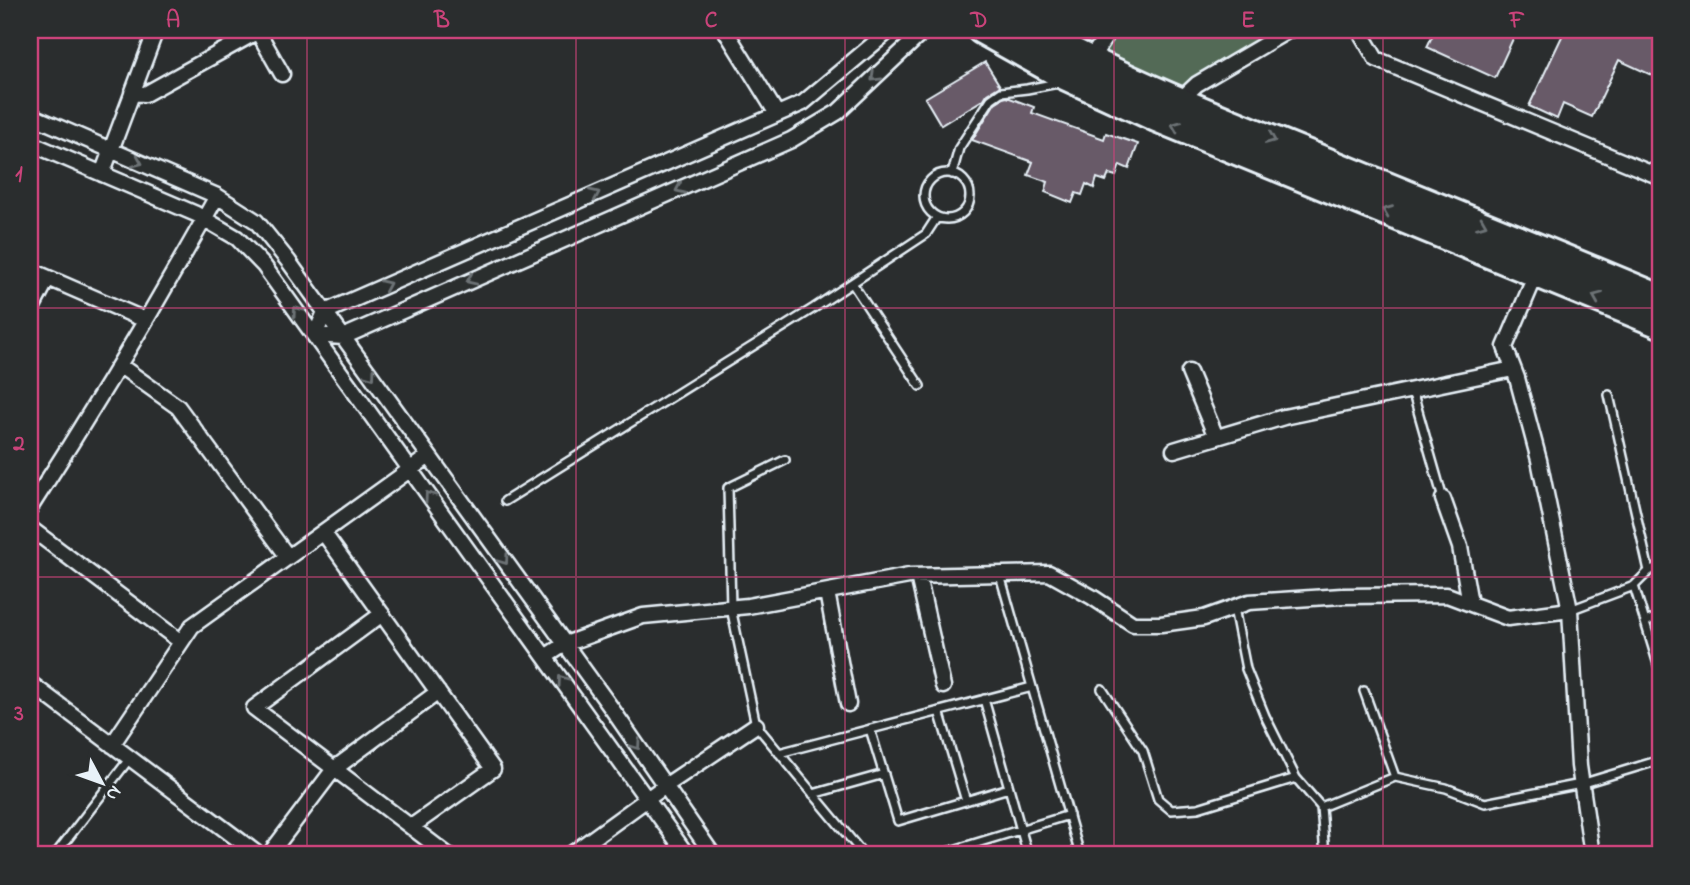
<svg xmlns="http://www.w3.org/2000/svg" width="1690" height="885" font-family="'Indie Flower',sans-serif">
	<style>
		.green { fill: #536a57; stroke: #9eaea8; stroke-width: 2 }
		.building { fill: #685a68; stroke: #e8f1f8; stroke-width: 2 }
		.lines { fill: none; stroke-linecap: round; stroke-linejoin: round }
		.lane-casing { stroke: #e8f1f8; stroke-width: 12 }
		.street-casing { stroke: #e8f1f8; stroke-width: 19 }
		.highway-casing { stroke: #e8f1f8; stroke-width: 32 }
		.lane { stroke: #2a2d2e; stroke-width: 7 }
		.street { stroke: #2a2d2e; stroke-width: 14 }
		.highway { stroke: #2a2d2e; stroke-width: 26 }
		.oneway { stroke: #6c7275 }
		.grid { fill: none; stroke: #ca437a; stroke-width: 2; stroke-opacity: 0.55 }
		.neatline { fill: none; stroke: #ca437a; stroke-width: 2.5 }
		.grid-label { font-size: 23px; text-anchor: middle; font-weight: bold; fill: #ca437a }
	</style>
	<rect width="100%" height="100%" fill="#2a2d2e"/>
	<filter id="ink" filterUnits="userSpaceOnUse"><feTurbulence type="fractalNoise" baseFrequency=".0143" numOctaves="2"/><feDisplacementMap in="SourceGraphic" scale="14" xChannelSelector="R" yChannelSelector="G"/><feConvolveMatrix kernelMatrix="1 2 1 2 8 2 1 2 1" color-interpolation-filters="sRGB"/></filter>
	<g filter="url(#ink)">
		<!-- green -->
		<path class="green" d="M1119,30H1276L1177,93L1099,58Z"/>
		<!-- building -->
		<path class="building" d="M1435,30H1517L1495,78L1427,47Z
			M1565,30H1655L1660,32V79L1619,60L1592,117L1563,104L1557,119L1529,106Z
			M985,62L1000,86L987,94L984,99L941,125L925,98Z
			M1007,97L1034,107L1032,113L1104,139L1106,133L1138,144L1129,169L1120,165L1116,176L1109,174L1106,181L1097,178L1094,188L1086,184L1082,195L1076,193L1072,203L1045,192L1048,182L1028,175L1033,162L972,140L995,103L1003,98Z"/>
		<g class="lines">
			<defs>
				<path id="lane" d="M924 196a23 23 0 1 1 46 0a23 23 0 1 1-46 0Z
					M952,174L959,148L991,99L1001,92L1027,89L1058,83
					M852,283L920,386
					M1412,390L1443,499
					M1609,395L1649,571
					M785,460L728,488L731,608L756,725L864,855
					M505,501L814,308L926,234L937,217
					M1000,575L1080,855
					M1634,586L1660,671
					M1234,608L1246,669L1265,716L1296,778L1321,807
					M1570,610L1634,586L1649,571L1660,566
					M1645,622L1660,616
					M1102,689L1143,751L1158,799L1171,810L1198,808L1296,778
					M1364,691L1395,777L1446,788L1485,803L1581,784L1660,760
					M984,699L1028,855
					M939,711L966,801
					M870,729L898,821L1009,788
					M779,753L1032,687
					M813,794L884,774
					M55,855L130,758
					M937,855L1069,815
					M1325,855L1321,807L1395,777"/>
				<path id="street" d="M257,30L282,74
					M725,30L777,114
					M890,30L803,103L325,312L315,335L343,337L791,140L838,112L925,30
					M1359,30L1376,59L1660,177
					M1065,48L1079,30
					M1090,60L1110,30
					M132,93L145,94L260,30
					M1179,101L1197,84L1289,30
					M30,115L217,196L256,221L289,262L612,709L713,855
					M30,143L196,214L237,238L264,266L687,855
					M102,174L156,30
					M30,270L145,320
					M1537,272L1505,347L1517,378L1539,460L1570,610L1579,766L1592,855
					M30,312L48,278
					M119,365L178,407L288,557
					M1189,372L1216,437
					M1174,450L1284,417L1513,369
					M1443,499L1460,547L1470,603
					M30,508C96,406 158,302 217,196
					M30,528L181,642
					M323,532L493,769L411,827
					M918,576L943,686
					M827,592L848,704
					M382,614L254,708L448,855
					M545,657L565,644L643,616L748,606L909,576L1049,573L1092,597L1133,624H1161L1204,618L1249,602L1342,596L1447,595L1508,618L1570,610
					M30,683L259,855
					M112,745L192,626L429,456
					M269,855L334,769L438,692
					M570,855L665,786L756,725"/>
				<path id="highway" d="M981,30L1058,73L1156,118L1660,324
					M1031,30C1124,80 1219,118 1316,157C1431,204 1546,250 1660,298"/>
			</defs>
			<!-- lane casing -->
			<use href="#lane" class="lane-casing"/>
			<!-- street casing -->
			<use href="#street" class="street-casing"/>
			<!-- highway casing -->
			<use href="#highway" class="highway-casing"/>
			<!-- lane -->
			<use href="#lane" class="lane"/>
			<!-- street -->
			<use href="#street" class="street"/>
			<!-- highway -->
			<use href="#highway" class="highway"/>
		</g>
		<!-- one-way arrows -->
		<defs><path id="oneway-chevron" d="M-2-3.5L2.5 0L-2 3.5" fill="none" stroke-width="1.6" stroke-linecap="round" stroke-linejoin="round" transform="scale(1.75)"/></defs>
		<g class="oneway">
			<use href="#oneway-chevron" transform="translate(875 77) rotate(136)"/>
			<use href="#oneway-chevron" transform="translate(1176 126) rotate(-158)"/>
			<use href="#oneway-chevron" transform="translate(1271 139) rotate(22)"/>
			<use href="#oneway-chevron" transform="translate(138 162) rotate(23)"/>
			<use href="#oneway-chevron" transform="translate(680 189) rotate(156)"/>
			<use href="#oneway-chevron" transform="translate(595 194) rotate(-24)"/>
			<use href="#oneway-chevron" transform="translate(1387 211) rotate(-158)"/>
			<use href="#oneway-chevron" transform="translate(1482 224) rotate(22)"/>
			<use href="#oneway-chevron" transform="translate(471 280) rotate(156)"/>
			<use href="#oneway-chevron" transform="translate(386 285) rotate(-24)"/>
			<use href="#oneway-chevron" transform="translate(1597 297) rotate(-157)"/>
			<use href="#oneway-chevron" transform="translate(297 311) rotate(-126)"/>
			<use href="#oneway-chevron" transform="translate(371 375) rotate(54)"/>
			<use href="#oneway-chevron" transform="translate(429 496) rotate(-126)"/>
			<use href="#oneway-chevron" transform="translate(504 560) rotate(54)"/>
			<use href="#oneway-chevron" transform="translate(562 680) rotate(-126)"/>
			<use href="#oneway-chevron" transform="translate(636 745) rotate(55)"/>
		</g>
	</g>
	<!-- grid -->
	<path class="grid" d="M307,30V855M576,30V855M845,30V855M1114,30V855M1383,30V855M30,308H1660M30,577H1660"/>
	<!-- margin -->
	<rect width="1690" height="885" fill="none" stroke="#2a2d2e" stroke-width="77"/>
	<!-- north arrow -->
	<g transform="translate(102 783) rotate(131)" stroke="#2a2d2e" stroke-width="5" paint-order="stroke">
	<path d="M0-5L12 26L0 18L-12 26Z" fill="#e8f1f8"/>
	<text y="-10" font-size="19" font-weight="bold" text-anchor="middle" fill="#e8f1f8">N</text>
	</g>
	<rect x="38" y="38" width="1614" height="808" class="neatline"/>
	<g class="grid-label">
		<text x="173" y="27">A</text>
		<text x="442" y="27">B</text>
		<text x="711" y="27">C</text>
		<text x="979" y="27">D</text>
		<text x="1248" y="27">E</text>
		<text x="1517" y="27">F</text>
		<text x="19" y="181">1</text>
		<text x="19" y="450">2</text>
		<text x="19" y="720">3</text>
	</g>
</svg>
